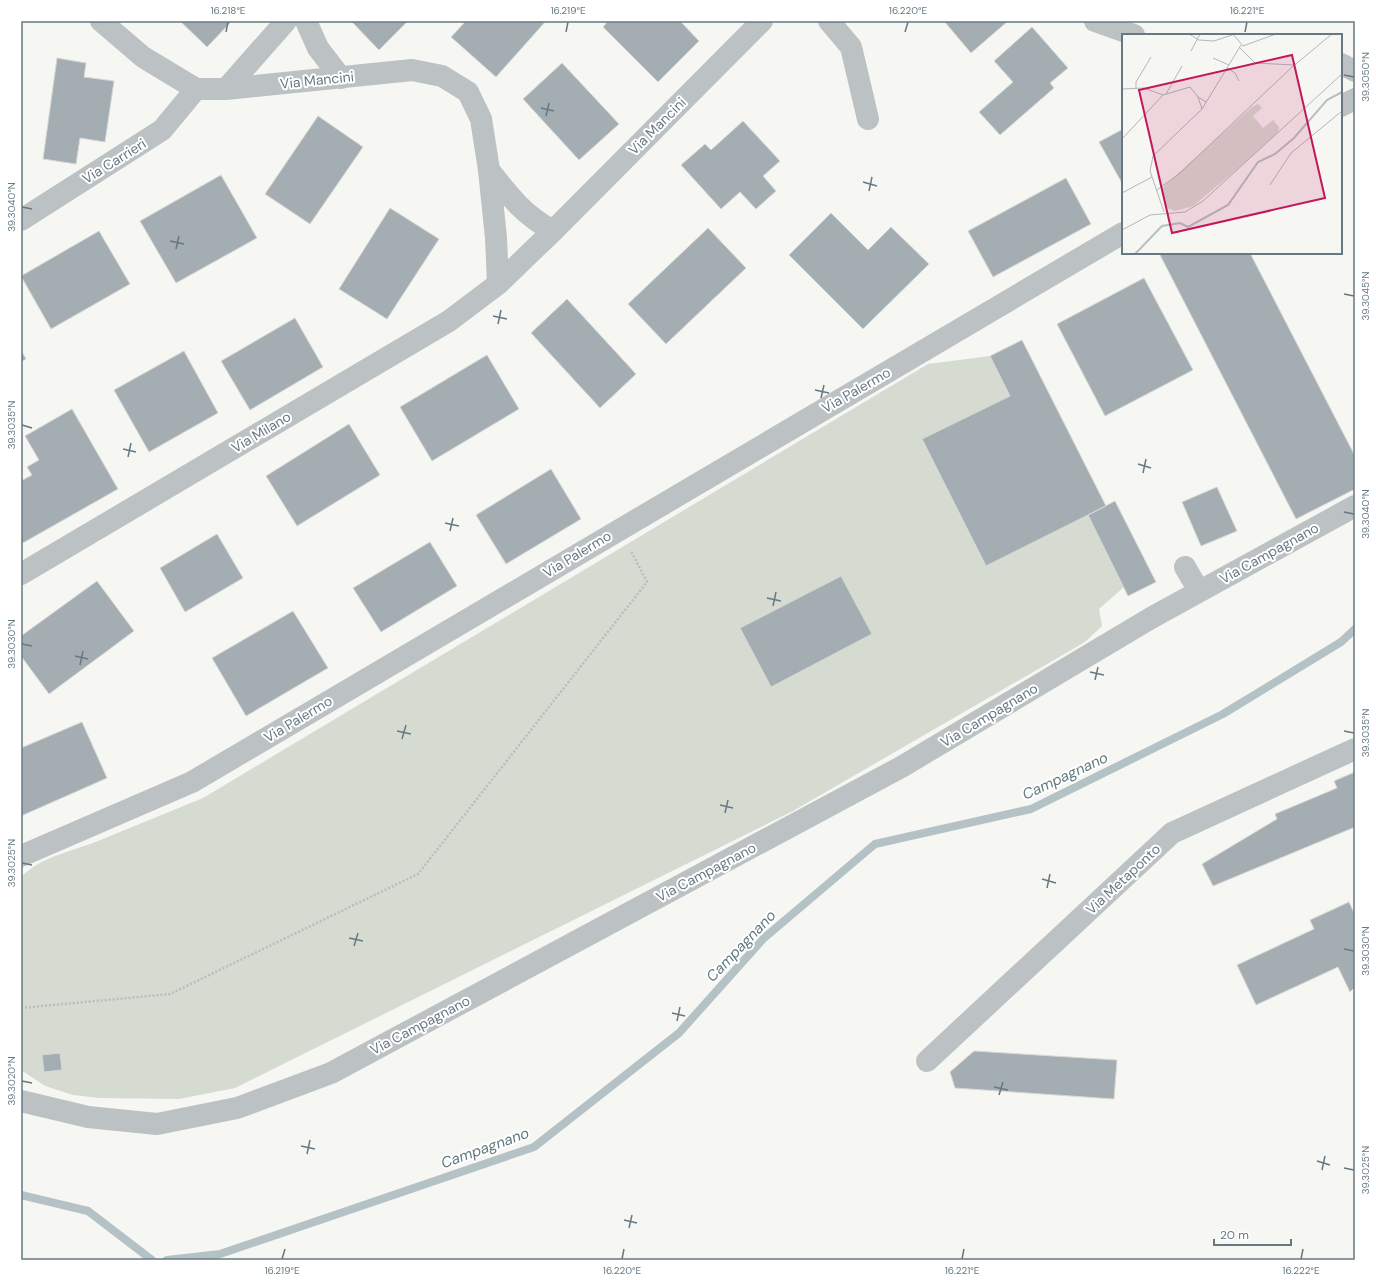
<svg xmlns="http://www.w3.org/2000/svg" width="1376" height="1281" font-family="'DM Sans',sans-serif">
	<style>
		.green { fill: #d6dbd2 }
		.lines { fill: none; stroke-linecap: round; stroke-linejoin: round }
		.stream { stroke: #b4c2c5; stroke-width: 8 }
		.building { fill: #a4aeb2; stroke: #d7d7d5 }
		.path { stroke: #b9bcbe; stroke-width: 2.5; stroke-dasharray: 2 2; stroke-linecap: butt }
		.minor { stroke: #bcc2c4; stroke-width: 22 }
		.ticks { fill: none; stroke: #667982; stroke-width: 1.5 }
		.labels { text-anchor: middle; stroke-width: 4; stroke-linejoin: round; paint-order: stroke }
		.street-label { font-size: 14px; fill: #667982; stroke: #fff }
		.water-label { font-size: 15px; font-style: italic; fill: #627a7f; stroke: #fff }
		.inset-river { fill: none; stroke: #b4c2c5; stroke-width: 2 }
		.inset-road { fill: none; stroke: #afb9bc; stroke-width: 1 }
		.view { fill: #c2185b; fill-opacity: 0.15; stroke: #c2185b; stroke-width: 2 }
		.inset-edge { fill: none; stroke: #667982; stroke-width: 2 }
		.neatline { fill: none; stroke: #667982; stroke-width: 1.5 }
		.ticks-label { font-size: 10px; text-anchor: middle; fill: #667982 }
	</style>
	<rect width="100%" height="100%" fill="#f6f6f3"/>
	<!-- green -->
	<path class="green" d="M990,356L1010,396L922,440L986,566L1088,515L1124,587L1099,609L1102,626L1085,642L793,811L235,1088L179,1099L99,1098L73,1095L45,1086L21,1070V877C42,856 71,852 98,841C133,827 168,812 203,798L928,364Z"/>
	<g class="lines">
		<!-- stream -->
		<path class="stream" d="M21,1195L88,1211L152,1260
			M167,1260L220,1254L534,1147L679,1033L763,939L875,844L1031,809L1223,714L1341,642L1355,629"/>
	</g>
	<!-- building -->
	<path class="building" d="M180,21H232L207,47Z
		M351,21H408L379,50Z
		M466,21H546L496,77L451,37Z
		M608,21H680L699,41L658,82L603,27Z
		M944,21H1008L971,53Z
		M1032,27L1068,68L1050,83L1054,88L1000,135L979,112L1013,82L994,61Z
		M57,58L86,63L84,77L114,81L105,142L80,138L76,164L43,159Z
		M562,63L619,124L579,160L523,99Z
		M318,116L363,147L310,224L265,194Z
		M743,121L780,161L763,176L776,191L756,209L740,192L721,209L681,165L705,144L711,150Z
		M1123,129V185L1099,142Z
		M221,175L257,238L176,283L140,221Z
		M1066,178L1091,224L993,277L968,231Z
		M390,208L439,239L387,319L339,289Z
		M831,213L868,250L891,227L929,264L863,329L789,255Z
		M708,228L746,268L666,344L628,304Z
		M99,231L130,284L51,329L21,276Z
		M1159,253H1250L1355,456V489L1296,519Z
		M1144,278L1193,370L1105,416L1057,324Z
		M567,299L636,374L600,408L531,333Z
		M295,318L323,367L250,410L221,361Z
		M1022,340L1106,506L986,566L922,439L1010,396L990,356Z
		M21,350L26,359L21,362Z
		M184,351L218,413L149,452L114,390Z
		M487,355L519,409L432,461L400,407Z
		M72,409L118,489L21,544V481L32,475L27,467L39,460L25,436Z
		M349,424L380,475L297,526L266,476Z
		M551,469L581,519L506,564L476,515Z
		M1217,487L1237,531L1201,546L1182,502Z
		M1115,501L1156,582L1128,596L1088,515Z
		M217,534L243,578L185,612L160,568Z
		M430,542L457,586L381,632L353,588Z
		M841,576L872,634L771,687L740,628Z
		M97,581L134,631L49,694L21,656V636Z
		M293,611L328,668L246,716L212,658Z
		M82,722L107,778L21,816V748Z
		M1355,772V827L1213,886L1202,864L1277,819L1275,814L1337,788L1334,781Z
		M1349,902L1355,915V987L1350,992L1338,967L1256,1005L1237,965L1314,929L1310,920Z
		M974,1051L1117,1060L1114,1099L955,1088L950,1072Z
		M60,1053L62,1070L44,1072L42,1055Z"/>
	<g class="lines">
		<!-- path -->
		<path class="path" d="M21,1008L170,994L418,874L647,582L631,551"/>
		<!-- minor -->
		<path class="minor" d="M101,21L143,57L196,89H226L412,70L442,76L468,92L481,119L489,170
			M306,21L318,48L341,78
			M829,21L851,47L868,119
			M1095,21L1134,35
			M1341,64L1355,71
			M226,89L286,21
			M1341,106L1355,99
			M21,220L162,130L196,89
			M498,284L496,238L489,170C510,197 523,214 553,231
			M1185,567L1199,591
			M21,574L449,321L498,284L553,231L762,21
			M21,856L192,782L1123,233
			M927,1061L1172,833L1355,749
			M21,1101L88,1117L157,1124L237,1108L331,1073L903,766L1151,618L1355,506"/>
	</g>
	<!-- ticks -->
	<path class="ticks" d="M226,32L228,22M566,32L568,22M905,32L908,22M1245,32L1247,22M1344,75L1354,77M541,108L554,111M546,116L549,103M863,182L877,186M869,191L872,177M22,207L32,209M170,241L184,244M176,249L179,236M1344,294L1354,296M493,316L507,319M498,324L501,310M815,390L829,393M821,398L824,385M22,425L32,428M123,449L136,452M128,457L131,443M1138,464L1151,468M1143,473L1146,459M1344,512L1354,514M445,523L459,526M450,531L453,518M767,598L781,601M773,606L776,592M22,644L32,646M75,656L88,659M80,665L83,651M1090,672L1104,675M1095,680L1098,667M397,731L411,734M1344,731L1354,733M402,739L406,725M720,805L733,808M725,813L728,800M22,863L32,865M1042,879L1056,883M1047,888L1050,874M349,938L363,941M354,946L358,933M1344,949L1354,951M672,1013L685,1016M677,1021L680,1007M22,1081L32,1083M994,1087L1008,1090M999,1095L1003,1082M301,1146L315,1149M307,1154L310,1140M1317,1161L1330,1165M1344,1168L1354,1170M1322,1170L1325,1156M624,1220L637,1223M629,1228L632,1215M282,1259L285,1249M622,1259L624,1249M962,1259L964,1249M1301,1259L1303,1249"/>
	<g class="labels">
		<!-- street labels -->
		<g class="street-label">
			<text transform="translate(317 80) rotate(-6)" y="5">Via Mancini</text>
			<text transform="translate(657 126) rotate(-45)" y="5">Via Mancini</text>
			<text transform="translate(114 161) rotate(-32)" y="5">Via Carrieri</text>
			<text transform="translate(856 390) rotate(-30)" y="5">Via Palermo</text>
			<text transform="translate(261 432) rotate(-31)" y="5">Via Milano</text>
			<text transform="translate(1269 553) rotate(-29)" y="5">Via Campagnano</text>
			<text transform="translate(577 554) rotate(-31)" y="5">Via Palermo</text>
			<text transform="translate(989 715) rotate(-31)" y="5">Via Campagnano</text>
			<text transform="translate(298 719) rotate(-31)" y="5">Via Palermo</text>
			<text transform="translate(706 872) rotate(-28)" y="5">Via Campagnano</text>
			<text transform="translate(1123 879) rotate(-43)" y="5">Via Metaponto</text>
			<text transform="translate(420 1025) rotate(-28)" y="5">Via Campagnano</text>
		</g>
		<!-- water labels -->
		<g class="water-label">
			<text transform="translate(1065 776) rotate(-25)" y="5">Campagnano</text>
			<text transform="translate(741 946) rotate(-46)" y="5">Campagnano</text>
			<text transform="translate(485 1148) rotate(-20)" y="5">Campagnano</text>
		</g>
	</g>
	<!-- overview -->
	<g transform="translate(1122 34)">
		<rect width="220" height="220" fill="#f6f6f3"/>
		<path d="M136,70L140,74L131,82L141,94L151,86L157,93L156,98L126,126L71,172L53,177L45,174L40,159L42,152L130,73Z" fill="#d6dbd2"/>
		<path class="inset-river" d="M13,220L40,192L58,189L66,193L106,171L136,128L153,120L172,104L205,66L220,58"/>
		<path class="inset-road" d="M67,0L77,6L92,7L113,0M111,0L121,12L154,0M118,14L133,29L172,31M69,17L78,0M91,24L107,31M105,34L113,39L117,47M14,54V48L29,23M0,55L22,54L41,61L68,53L76,63M44,60L60,32M80,75L76,63L84,68M0,105L41,61M148,151L169,119L220,77M35,156L58,139L169,34L210,0M0,159L30,143M42,178L28,137L31,122L80,75L119,11M0,196L28,181L63,178L81,167L220,40"/>
		<path class="view" d="M170,21L203,164L50,199L17,56Z"/>
		<rect width="220" height="220" class="inset-edge"/>
	</g>
	<!-- border -->
	<rect width="1376" height="1281" fill="none" stroke="#ffffff" stroke-width="44"/>
	<!-- scale -->
	<path d="M1214 1239v6h77v-6" fill="none" stroke="#667982" stroke-width="2"/>
	<text x="1220" y="1239" font-size="12" fill="#667982" stroke="#ffffff" stroke-width="3" paint-order="stroke">20 m</text>
	<rect x="22" y="22" width="1332" height="1237" class="neatline"/>
	<g class="ticks-label">
		<text x="228" y="14">16.218°E</text>
		<text x="568" y="14">16.219°E</text>
		<text x="908" y="14">16.220°E</text>
		<text x="1247" y="14">16.221°E</text>
		<text transform="translate(1365 77) rotate(-90)" y="4">39.3050°N</text>
		<text transform="translate(11 207) rotate(-90)" y="4">39.3040°N</text>
		<text transform="translate(1365 296) rotate(-90)" y="4">39.3045°N</text>
		<text transform="translate(11 425) rotate(-90)" y="4">39.3035°N</text>
		<text transform="translate(1365 514) rotate(-90)" y="4">39.3040°N</text>
		<text transform="translate(11 644) rotate(-90)" y="4">39.3030°N</text>
		<text transform="translate(1365 733) rotate(-90)" y="4">39.3035°N</text>
		<text transform="translate(11 863) rotate(-90)" y="4">39.3025°N</text>
		<text transform="translate(1365 951) rotate(-90)" y="4">39.3030°N</text>
		<text transform="translate(11 1081) rotate(-90)" y="4">39.3020°N</text>
		<text transform="translate(1365 1170) rotate(-90)" y="4">39.3025°N</text>
		<text x="282" y="1274">16.219°E</text>
		<text x="622" y="1274">16.220°E</text>
		<text x="962" y="1274">16.221°E</text>
		<text x="1301" y="1274">16.222°E</text>
	</g>
</svg>
